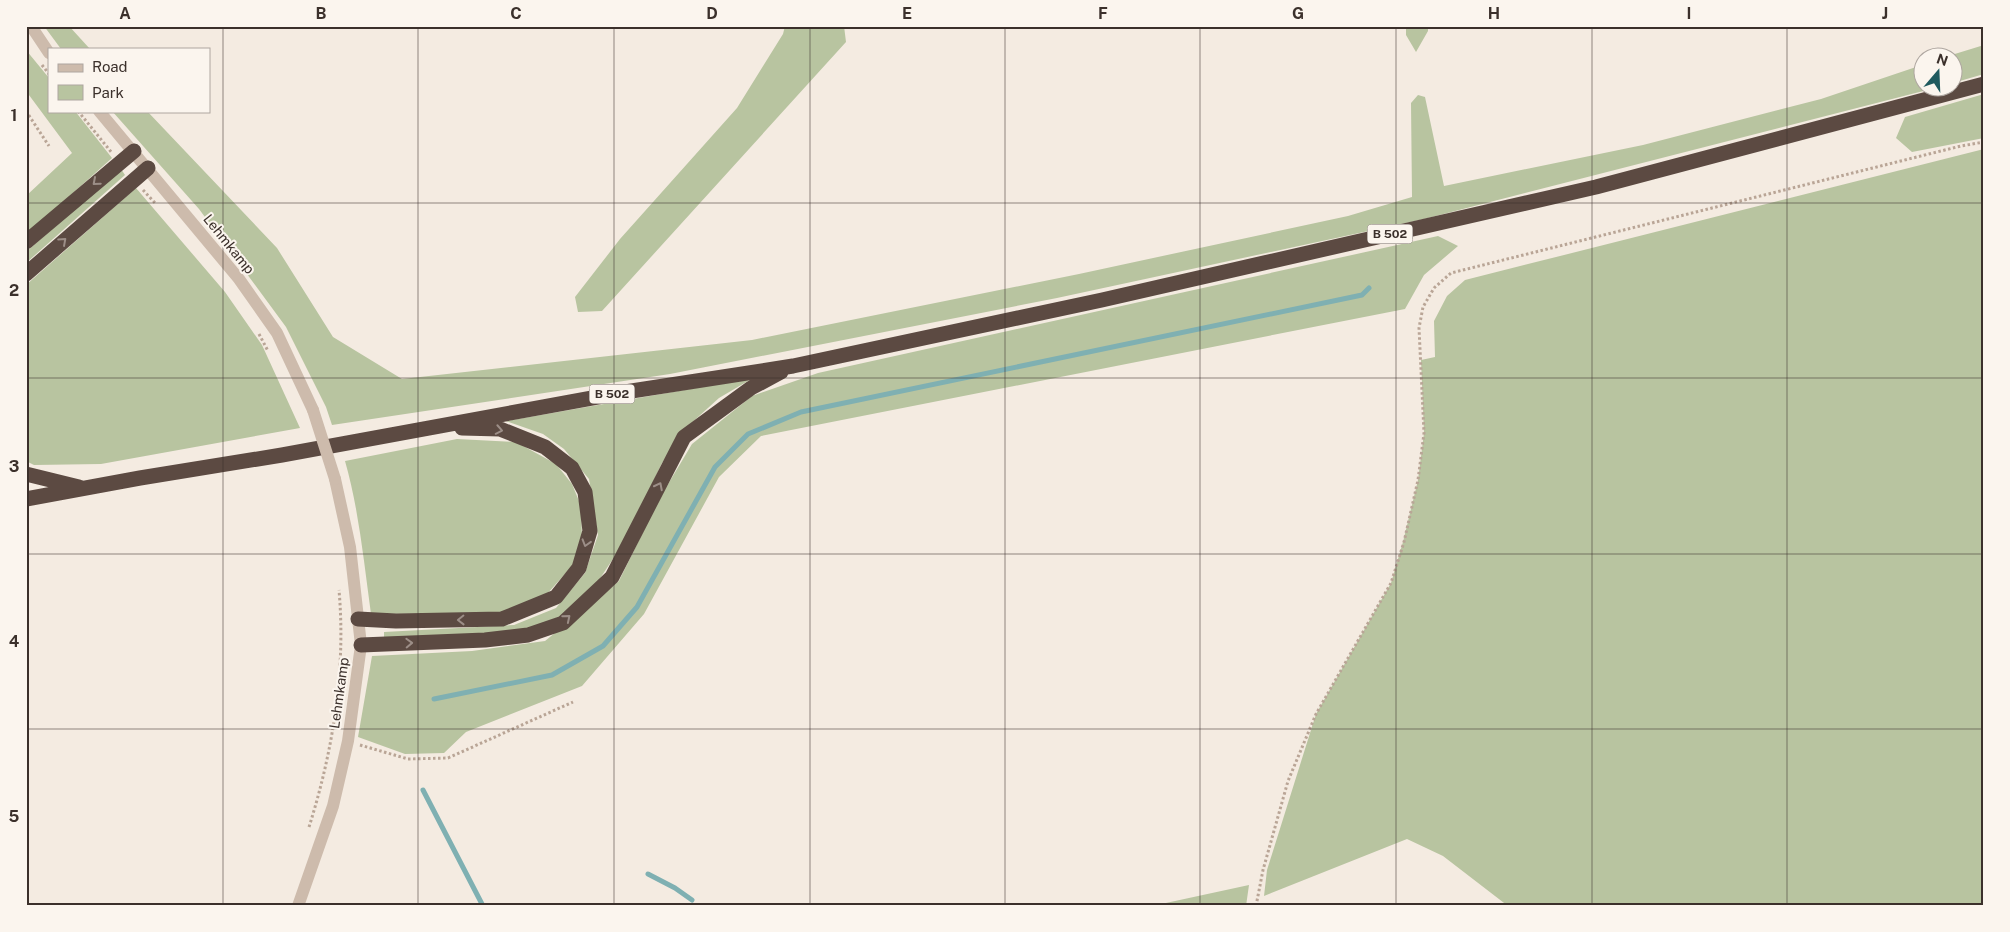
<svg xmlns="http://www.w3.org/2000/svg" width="2010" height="932" font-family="'Public Sans',sans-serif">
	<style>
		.green { fill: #b8c4a0 }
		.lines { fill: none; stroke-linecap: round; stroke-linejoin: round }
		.stream { stroke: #7fb0b2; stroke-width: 5 }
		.path { stroke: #b9a596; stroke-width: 3; stroke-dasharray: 2.5 2.5; stroke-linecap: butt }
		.minor { stroke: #cdbbac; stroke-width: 12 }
		.highway { stroke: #5c4a42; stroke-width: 15 }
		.minor-bridge { stroke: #cdbbac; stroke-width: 12 }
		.oneway { stroke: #9c8e87 }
		.grid { fill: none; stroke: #3b302b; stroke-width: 1; stroke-opacity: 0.55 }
		.labels { text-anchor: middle; stroke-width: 4; stroke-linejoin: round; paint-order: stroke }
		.shield { fill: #fbf5ee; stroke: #756b66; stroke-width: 1 }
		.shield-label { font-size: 12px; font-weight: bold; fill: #3b302b }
		.street-label { font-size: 14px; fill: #3b302b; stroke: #fbf5ee }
		.neatline { fill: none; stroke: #3b302b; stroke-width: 2 }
		.grid-label { font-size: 16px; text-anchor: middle; font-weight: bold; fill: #3b302b }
	</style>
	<rect width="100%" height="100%" fill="#f4ebe1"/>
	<!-- green -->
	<path class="green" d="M44,26H69L90,49H61Z
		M785,26H844L846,42L602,311L578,312L575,297L620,239L737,108L783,34Z
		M1406,26H1428V31L1416,52L1406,35Z
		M1984,45V74L1953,83L1952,58L1945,57Z
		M26,50L49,78V111H75L112,158L26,235V196L72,153L26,91Z
		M1922,65V88H1935L1424,219L1057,298L670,374L332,425L326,407L286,327L199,209L112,111H147L277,248L333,337L402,379L752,340L1079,274L1348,216L1412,197L1411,103L1418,95L1425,97L1444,186L1643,145L1821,99Z
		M1984,94V138L1912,152L1896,138L1905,117Z
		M1984,149V906H1508L1443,856L1407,839L1264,896L1267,870L1316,714L1391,583L1403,542L1418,480L1424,433L1421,360L1435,357L1434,321L1447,296L1465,280Z
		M121,169L125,175L26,263V252Z
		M136,188L225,292L262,345L300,428L101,464L34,465L26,461V285Z
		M1438,236L1458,246L1424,275L1405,309L761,436L719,477L644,614L582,686L466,732L444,753L405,754L358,737L372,656L472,651L545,641L619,581L658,501L692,444L752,396L818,373Z
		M753,378L719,398L687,427L662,463L624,542L599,580L561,616L525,632L384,639V632L514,625L556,608L585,573L598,535L589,479L564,449L543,434L506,421Z
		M457,439L516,442L556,464L572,484L581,506L582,540L573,565L546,595L506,613L371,614C364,563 359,510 345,461Z
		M1249,885L1246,906H1152Z"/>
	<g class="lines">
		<!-- stream -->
		<path class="stream" d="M434,699L552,675L603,646L637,607L715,467L748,434L801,412L1362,295L1369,288
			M423,790L483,906
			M648,874L675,888L692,900"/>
		<!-- path -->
		<path class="path" d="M42,65L49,74
			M26,111L49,146
			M78,111L112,153
			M143,190L156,204
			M259,334L268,351
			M360,745L408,759L448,758L573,702
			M309,827C333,751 346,670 339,590
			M1256,906L1263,870L1288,781L1316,714L1391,583L1404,542L1418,480L1424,433L1419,328L1423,307L1434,288L1451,273L1961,146L1984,142"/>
		<!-- minor -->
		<path class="minor" d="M31,26L49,53
			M99,111L239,279L277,333L313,410
			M298,906L333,806L348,741L361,645L350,547L335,479"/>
		<!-- highway -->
		<path class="highway" d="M26,242L134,151
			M26,274L148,168
			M26,474L79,487
			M26,499L140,478L282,455L625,392L793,366L1102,300L1596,187L1984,84
			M358,619L396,621L502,619L556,597L579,568L590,531L585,492L572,468L545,447L500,429L462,428
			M361,645L485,640L528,635L563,623L612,577L684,437L751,388L781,372"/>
		<!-- minor-bridge -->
		<path class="minor-bridge" d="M313,410L335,479"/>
	</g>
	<!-- one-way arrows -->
	<defs><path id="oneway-chevron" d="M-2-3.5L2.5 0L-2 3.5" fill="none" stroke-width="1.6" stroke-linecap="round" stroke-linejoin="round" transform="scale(1.25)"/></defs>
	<g class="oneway">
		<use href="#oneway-chevron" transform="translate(96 182) rotate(139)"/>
		<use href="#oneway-chevron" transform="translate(63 241) rotate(-42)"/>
		<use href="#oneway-chevron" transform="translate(499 430) rotate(11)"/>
		<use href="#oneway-chevron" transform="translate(659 486) rotate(-63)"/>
		<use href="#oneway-chevron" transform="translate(586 543) rotate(107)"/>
		<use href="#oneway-chevron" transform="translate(567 618) rotate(-40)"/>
		<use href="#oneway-chevron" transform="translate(461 620) rotate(179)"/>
		<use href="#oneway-chevron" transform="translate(409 643) rotate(-2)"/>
	</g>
	<!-- grid -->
	<path class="grid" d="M223,26V906M418,26V906M614,26V906M810,26V906M1005,26V906M1200,26V906M1396,26V906M1592,26V906M1787,26V906M26,203H1984M26,378H1984M26,554H1984M26,729H1984"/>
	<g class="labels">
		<!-- shield labels -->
		<g class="shield">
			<rect x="1367.5" y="224.5" width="45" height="19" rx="4"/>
			<rect x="589.5" y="384.5" width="45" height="19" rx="4"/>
		</g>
		<g class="shield-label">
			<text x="1390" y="238">B 502</text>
			<text x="612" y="398">B 502</text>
		</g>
		<!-- street labels -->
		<g class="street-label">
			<text transform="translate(229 244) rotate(51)" y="5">Lehmkamp</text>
			<text transform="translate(339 693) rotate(-82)" y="5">Lehmkamp</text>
		</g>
	</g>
	<!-- border -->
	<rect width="2010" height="932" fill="none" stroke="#fbf5ee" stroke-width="55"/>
	<!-- legend -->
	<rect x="48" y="48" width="162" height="65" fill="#fbf5ee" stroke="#aea6a0"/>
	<rect x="58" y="64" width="25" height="8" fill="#cdbbac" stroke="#aea6a0"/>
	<text x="92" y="72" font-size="15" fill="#3b302b">Road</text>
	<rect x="58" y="85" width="25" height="15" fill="#b8c4a0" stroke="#aea6a0"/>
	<text x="92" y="98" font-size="15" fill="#3b302b">Park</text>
	<!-- north arrow -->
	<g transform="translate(1938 72) rotate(19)"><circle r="24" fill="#fbf5ee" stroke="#aea6a0"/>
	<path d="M0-4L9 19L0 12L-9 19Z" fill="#1f5a5e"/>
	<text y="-8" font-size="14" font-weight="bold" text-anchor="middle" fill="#3b302b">N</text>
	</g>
	<rect x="28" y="28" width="1954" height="876" class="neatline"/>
	<g class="grid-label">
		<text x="125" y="19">A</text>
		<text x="321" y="19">B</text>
		<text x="516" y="19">C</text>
		<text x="712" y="19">D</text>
		<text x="907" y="19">E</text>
		<text x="1103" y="19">F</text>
		<text x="1298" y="19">G</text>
		<text x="1494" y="19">H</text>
		<text x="1689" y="19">I</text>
		<text x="1885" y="19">J</text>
		<text x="14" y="121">1</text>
		<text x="14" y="296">2</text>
		<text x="14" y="472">3</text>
		<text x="14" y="647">4</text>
		<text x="14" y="822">5</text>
	</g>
</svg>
